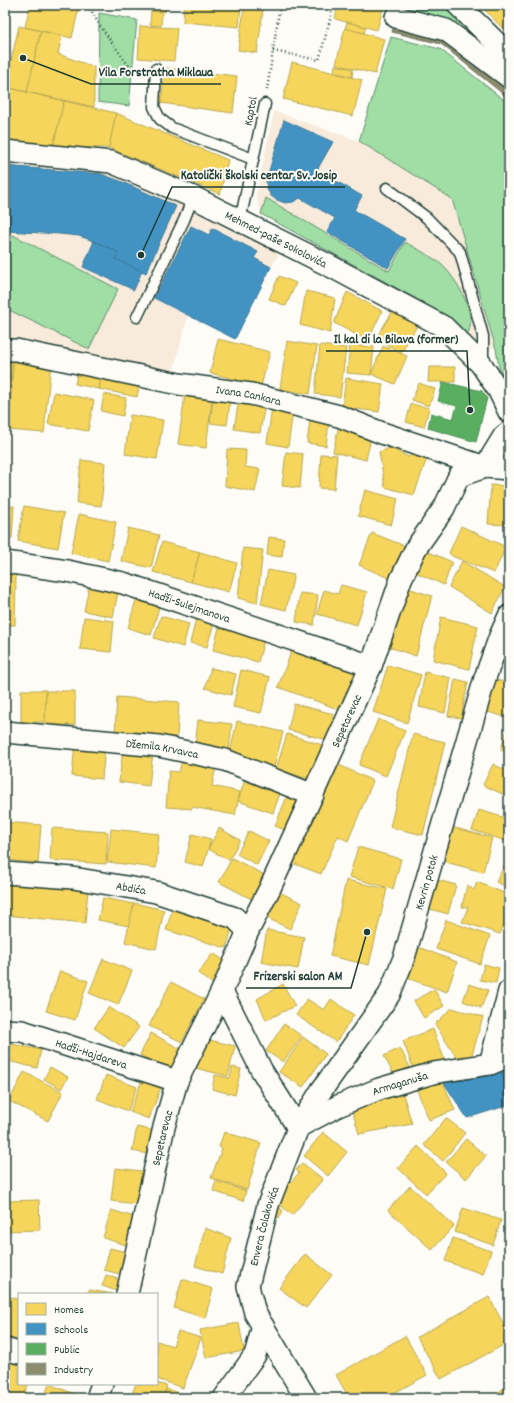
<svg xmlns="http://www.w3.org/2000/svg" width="514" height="1403" viewBox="0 0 514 1403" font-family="Dekko,sans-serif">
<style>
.built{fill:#f8ebdc}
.green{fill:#a0dea6;stroke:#608e6d}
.homes{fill:#f6d55c;stroke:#b6a750}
.schools{fill:#4393c3;stroke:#387998}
.public{fill:#5aae61;stroke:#488c54}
.industry{fill:#8c8c6e;stroke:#6b745d}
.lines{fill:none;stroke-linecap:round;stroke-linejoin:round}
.lane-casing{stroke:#1f3d34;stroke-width:13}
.street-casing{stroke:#1f3d34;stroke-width:24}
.path{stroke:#1f3d34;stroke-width:2.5;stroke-dasharray:1 3;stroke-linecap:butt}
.lane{stroke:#fdfcf7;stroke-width:10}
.street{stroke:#fdfcf7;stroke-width:21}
.labels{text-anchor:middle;stroke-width:4;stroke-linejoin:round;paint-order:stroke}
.street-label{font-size:12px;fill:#1f3d34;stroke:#fdfcf7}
.leader{fill:none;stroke:#1f3d34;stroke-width:1.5}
.callout-dot{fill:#1f3d34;stroke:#fdfcf7;stroke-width:1.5}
.callout-label{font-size:13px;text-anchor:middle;font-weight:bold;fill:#1f3d34;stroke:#fdfcf7;stroke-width:4;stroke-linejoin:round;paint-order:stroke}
</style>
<rect width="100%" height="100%" fill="#fdfcf7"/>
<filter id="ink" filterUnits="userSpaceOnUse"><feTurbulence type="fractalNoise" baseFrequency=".025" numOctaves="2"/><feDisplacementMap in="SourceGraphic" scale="8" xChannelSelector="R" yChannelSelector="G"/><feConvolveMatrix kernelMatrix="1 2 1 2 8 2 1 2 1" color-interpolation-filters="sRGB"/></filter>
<g filter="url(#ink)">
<!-- built -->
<g class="built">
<path d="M 274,111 L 359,141 L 452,199 L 494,346 L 488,352 L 466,337 L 449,320 L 422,302 L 261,214 L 256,196 Z"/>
<path d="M 5,151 L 111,162 L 284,243 L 235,339 L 188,316 L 172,375 L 5,347 Z"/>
</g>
<!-- green -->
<g class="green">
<path d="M 400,5 L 449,5 L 479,34 L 398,10 Z"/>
<path d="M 99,13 L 137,20 L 129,106 L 98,102 Z"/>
<path d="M 391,37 L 440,49 L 509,104 L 509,387 L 499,367 L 496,349 L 452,199 L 359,141 Z"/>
<path d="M 266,198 L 389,271 L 405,242 C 417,249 433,257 442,265 C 457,279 480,317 466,337 L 449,320 L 422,302 L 261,214 Z"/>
<path d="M 13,235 L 118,289 L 89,349 L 5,308 L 5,249 Z"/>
</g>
<!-- homes -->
<g class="homes">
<path d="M 30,5 L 70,5 L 79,7 L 72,38 L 25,27 Z"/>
<path d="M 128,5 L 166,5 L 165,12 L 127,7 Z"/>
<path d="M 184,5 L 241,5 L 239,27 L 183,22 Z"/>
<path d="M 338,5 L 384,5 L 377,30 L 335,19 Z"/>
<path d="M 480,5 L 509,5 L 509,35 Z"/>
<path d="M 244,8 L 263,10 L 257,53 L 238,50 Z"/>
<path d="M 151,11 L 162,12 L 161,26 L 150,25 Z"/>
<path d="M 347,22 L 366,27 L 364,33 L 345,29 Z"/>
<path d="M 19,26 L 41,31 L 27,92 L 5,87 Z"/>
<path d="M 140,26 L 177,28 L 174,61 L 138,58 Z"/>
<path d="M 345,28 L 384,39 L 375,74 L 336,64 Z"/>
<path d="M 41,31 L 62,36 L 58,54 L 94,67 L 94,107 L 27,92 Z"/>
<path d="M 292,62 L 362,80 L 353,116 L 283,99 Z"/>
<path d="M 335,65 L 353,69 L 352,77 L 334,72 Z"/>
<path d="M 165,68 L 237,76 L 233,113 L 161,103 Z"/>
<path d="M 5,87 L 64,101 L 53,147 L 5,142 Z"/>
<path d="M 64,101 L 116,113 L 109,148 L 53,147 Z"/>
<path d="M 116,113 L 228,160 L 220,194 L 109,148 Z"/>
<path d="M 279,276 L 296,283 L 286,306 L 269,299 Z"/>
<path d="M 306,291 L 335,298 L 330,333 L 300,325 Z"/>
<path d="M 347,292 L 382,311 L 368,341 L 334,323 Z"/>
<path d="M 393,311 L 417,326 L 401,353 L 376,338 Z"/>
<path d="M 218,339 L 270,352 L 261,386 L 210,373 Z"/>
<path d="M 287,341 L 317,346 L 310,394 L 280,389 Z"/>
<path d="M 320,345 L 346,348 L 340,397 L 315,394 Z"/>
<path d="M 350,345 L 374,347 L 371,375 L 347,373 Z"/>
<path d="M 383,346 L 407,356 L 395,384 L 371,374 Z"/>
<path d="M 5,354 L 14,354 L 8,430 L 5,429 Z"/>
<path d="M 14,354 L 51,362 L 44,433 L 8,430 Z"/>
<path d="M 79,365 L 103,370 L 99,389 L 75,384 Z"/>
<path d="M 429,367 L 455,367 L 455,382 L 428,382 Z"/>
<path d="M 103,370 L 141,378 L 137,397 L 99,389 Z"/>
<path d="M 346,378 L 383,384 L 379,412 L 342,407 Z"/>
<path d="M 419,383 L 435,389 L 429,406 L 412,400 Z"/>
<path d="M 186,388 L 213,392 L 206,448 L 178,444 Z"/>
<path d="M 54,392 L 94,400 L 88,431 L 48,424 Z"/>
<path d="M 214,393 L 231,395 L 227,425 L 210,423 Z"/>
<path d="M 104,394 L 126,398 L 123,416 L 101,411 Z"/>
<path d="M 239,399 L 265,403 L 260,433 L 234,429 Z"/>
<path d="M 411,404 L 429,408 L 424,427 L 406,422 Z"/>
<path d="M 272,407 L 293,410 L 288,447 L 267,443 Z"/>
<path d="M 311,412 L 330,415 L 326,446 L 307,443 Z"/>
<path d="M 130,415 L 163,420 L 157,459 L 125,454 Z"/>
<path d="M 339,425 L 372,433 L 366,460 L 333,452 Z"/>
<path d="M 390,448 L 409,457 L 416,452 L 427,458 L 414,495 L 385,487 L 379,452 Z"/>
<path d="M 227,449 L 246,450 L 245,467 L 260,469 L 255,492 L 225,486 Z"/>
<path d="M 286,452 L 303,454 L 300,488 L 282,486 Z"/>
<path d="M 321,454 L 337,455 L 334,489 L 319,488 Z"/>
<path d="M 81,460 L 105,463 L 101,506 L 77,503 Z"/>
<path d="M 491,485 L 509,486 L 509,525 L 488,524 Z"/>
<path d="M 365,490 L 398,499 L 391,525 L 358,516 Z"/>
<path d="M 5,506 L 14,506 L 12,538 L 5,537 Z"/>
<path d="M 24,506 L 64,513 L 58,548 L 18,541 Z"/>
<path d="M 79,514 L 116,522 L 108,561 L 71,553 Z"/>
<path d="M 461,526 L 506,547 L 494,573 L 452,556 L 449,553 Z"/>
<path d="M 128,528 L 159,535 L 151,568 L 121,561 Z"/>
<path d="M 372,533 L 405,546 L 391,579 L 359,565 Z"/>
<path d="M 269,537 L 284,539 L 282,557 L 267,555 Z"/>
<path d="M 162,542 L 200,552 L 191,582 L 153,572 Z"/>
<path d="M 243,548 L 263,550 L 257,603 L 238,598 Z"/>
<path d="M 424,550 L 452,562 L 444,585 L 415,572 Z"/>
<path d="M 200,552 L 237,563 L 229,592 L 191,582 Z"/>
<path d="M 462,561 L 505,587 L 492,613 L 449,587 Z"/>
<path d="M 268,570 L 294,575 L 286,610 L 261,604 Z"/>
<path d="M 5,574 L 16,574 L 15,625 L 5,625 Z"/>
<path d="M 341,585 L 367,592 L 357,625 L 317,614 L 324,590 L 338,594 Z"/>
<path d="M 89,586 L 118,592 L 113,617 L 84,611 Z"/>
<path d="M 408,588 L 432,596 L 416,656 L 389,647 Z"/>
<path d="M 300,593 L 318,595 L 314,625 L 296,622 Z"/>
<path d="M 136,600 L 159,607 L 151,635 L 128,628 Z"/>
<path d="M 161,616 L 189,624 L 183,647 L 154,638 Z"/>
<path d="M 84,617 L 114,621 L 111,652 L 80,649 Z"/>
<path d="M 441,617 L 478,626 L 469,669 L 433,660 Z"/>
<path d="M 196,619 L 214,623 L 207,647 L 190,643 Z"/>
<path d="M 219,628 L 264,640 L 258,662 L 213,650 Z"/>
<path d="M 293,647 L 357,671 L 343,711 L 278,687 Z"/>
<path d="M 388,665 L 421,675 L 407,723 L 373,712 Z"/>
<path d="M 211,668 L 236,674 L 231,695 L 205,688 Z"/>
<path d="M 241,670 L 270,677 L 261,713 L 233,707 Z"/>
<path d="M 425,672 L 451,678 L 445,713 L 419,707 Z"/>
<path d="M 455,679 L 468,682 L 461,718 L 448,716 Z"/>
<path d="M 492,679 L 509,683 L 509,718 L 484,711 Z"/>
<path d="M 21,690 L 46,690 L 45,722 L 21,722 Z"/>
<path d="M 46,691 L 75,691 L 75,725 L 45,725 Z"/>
<path d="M 117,697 L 179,702 L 177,737 L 115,733 Z"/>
<path d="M 294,704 L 334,714 L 328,740 L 288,730 Z"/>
<path d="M 378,719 L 405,731 L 386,776 L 359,765 Z"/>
<path d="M 198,720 L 232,724 L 229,750 L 195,747 Z"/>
<path d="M 237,721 L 283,732 L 274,767 L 229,757 Z"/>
<path d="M 508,725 L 509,725 L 509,753 L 501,750 Z"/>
<path d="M 287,734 L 326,746 L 315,781 L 276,769 Z"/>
<path d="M 413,734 L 445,742 L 423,835 L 390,827 Z"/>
<rect x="5" y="738" width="2" height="22"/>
<path d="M 75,743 L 105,746 L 102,779 L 72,776 Z"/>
<path d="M 123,749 L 153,752 L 149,786 L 119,782 Z"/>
<path d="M 183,756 L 217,762 L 212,786 L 240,792 L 235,815 L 192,807 L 192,809 L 166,807 L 169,771 L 179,772 Z"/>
<path d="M 335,763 L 373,781 L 348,841 L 338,836 L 321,874 L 287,861 Z"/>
<path d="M 493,764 L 509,772 L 509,797 L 483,785 Z"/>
<path d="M 247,773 L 283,785 L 273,813 L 238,801 Z"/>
<path d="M 290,789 L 305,795 L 290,832 L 275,826 Z"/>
<path d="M 479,810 L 509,819 L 509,842 L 472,830 Z"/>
<path d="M 5,822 L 41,825 L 38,863 L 5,860 Z"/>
<path d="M 448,826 L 492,838 L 483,872 L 438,860 Z"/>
<path d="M 52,828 L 108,832 L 106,864 L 50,860 Z"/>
<path d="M 219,828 L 240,840 L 229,860 L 208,849 Z"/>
<path d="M 111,829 L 159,834 L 156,868 L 107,862 Z"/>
<path d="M 249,831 L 269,841 L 257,865 L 237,854 Z"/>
<path d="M 192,834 L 211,839 L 203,867 L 185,862 Z"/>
<path d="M 358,847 L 401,859 L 393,889 L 349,877 Z"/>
<path d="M 509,856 L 509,888 L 496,882 Z"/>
<path d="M 232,858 L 272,879 L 259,903 L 219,882 Z"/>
<path d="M 430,878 L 456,885 L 448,914 L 423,907 Z"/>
<path d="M 346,880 L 387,889 L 369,965 L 330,956 Z"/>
<path d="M 5,882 L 88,890 L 85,923 L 5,915 Z"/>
<path d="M 477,882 L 509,895 L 509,911 L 500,934 L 462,922 L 468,907 L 462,907 L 467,885 L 474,890 Z"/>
<path d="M 275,890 L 302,903 L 290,929 L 263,916 Z"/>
<path d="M 103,898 L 134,904 L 129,926 L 98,920 Z"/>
<path d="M 134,903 L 164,910 L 156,949 L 125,942 Z"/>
<path d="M 174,904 L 234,922 L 226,948 L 166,930 Z"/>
<path d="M 446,920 L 490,936 L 480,964 L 436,949 Z"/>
<path d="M 267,930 L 304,937 L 298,969 L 261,962 Z"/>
<path d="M 413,945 L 457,962 L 447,992 L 401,976 Z"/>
<path d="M 213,953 L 232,966 L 217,987 L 198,973 Z"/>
<path d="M 103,959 L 132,971 L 118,1005 L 89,993 Z"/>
<path d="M 484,964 L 499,968 L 496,983 L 480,980 Z"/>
<path d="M 60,971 L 88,981 L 75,1020 L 46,1011 Z"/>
<path d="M 171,982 L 204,999 L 182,1042 L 149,1026 Z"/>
<path d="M 283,984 L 295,1006 L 266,1020 L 257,999 Z"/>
<path d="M 469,984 L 488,990 L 481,1008 L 463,1001 Z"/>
<path d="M 434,989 L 444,1006 L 424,1018 L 414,1001 Z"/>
<path d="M 307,999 L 324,1010 L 331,999 L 354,1015 L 336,1042 L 296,1015 Z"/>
<path d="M 109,1007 L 139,1027 L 124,1048 L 94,1028 Z"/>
<path d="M 452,1008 L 483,1017 L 472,1055 L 456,1057 L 435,1024 Z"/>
<path d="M 284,1024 L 302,1036 L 283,1062 L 266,1051 Z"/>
<path d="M 433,1029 L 445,1061 L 415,1073 L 403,1041 Z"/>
<path d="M 151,1033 L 188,1053 L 176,1074 L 140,1055 Z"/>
<path d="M 303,1037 L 326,1054 L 303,1087 L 279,1072 Z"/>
<path d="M 201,1038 L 235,1046 L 228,1076 L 195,1068 Z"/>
<path d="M 12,1044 L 41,1050 L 37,1068 L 8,1061 Z"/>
<path d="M 400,1048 L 412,1071 L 396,1079 L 384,1056 Z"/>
<path d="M 50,1067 L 68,1077 L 61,1089 L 44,1079 Z"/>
<path d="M 232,1067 L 241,1069 L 235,1095 L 212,1089 L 215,1075 L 230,1078 Z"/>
<path d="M 24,1072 L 63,1092 L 48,1121 L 9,1101 Z"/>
<path d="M 145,1072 L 164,1079 L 149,1119 L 130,1112 Z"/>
<path d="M 106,1075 L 137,1087 L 128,1111 L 97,1099 Z"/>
<path d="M 442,1080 L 455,1110 L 429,1120 L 417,1090 Z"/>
<path d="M 402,1091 L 412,1124 L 359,1134 L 351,1106 Z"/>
<path d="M 5,1106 L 9,1118 L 5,1119 Z"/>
<path d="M 446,1118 L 465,1133 L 443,1161 L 424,1145 Z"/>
<path d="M 137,1127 L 159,1132 L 154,1155 L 132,1151 Z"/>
<path d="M 224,1132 L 261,1143 L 247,1190 L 211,1178 L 222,1148 L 219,1147 Z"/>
<path d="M 323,1132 L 347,1152 L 328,1176 L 304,1156 Z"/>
<path d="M 466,1139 L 486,1156 L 466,1179 L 446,1162 Z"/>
<path d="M 418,1146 L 446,1173 L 426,1194 L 398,1168 Z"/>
<path d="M 302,1163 L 323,1179 L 292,1215 L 274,1200 L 299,1173 L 296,1170 Z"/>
<path d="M 115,1168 L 150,1172 L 146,1205 L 111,1201 Z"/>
<path d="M 216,1181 L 246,1191 L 243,1201 L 213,1191 Z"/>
<path d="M 410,1186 L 454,1226 L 432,1250 L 388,1210 Z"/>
<path d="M 39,1200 L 40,1230 L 7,1231 L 6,1201 Z"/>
<path d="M 275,1203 L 283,1211 L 279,1218 L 270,1212 Z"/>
<path d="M 463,1208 L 501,1220 L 493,1245 L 455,1232 Z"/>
<path d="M 111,1210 L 141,1219 L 133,1247 L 103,1238 Z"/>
<path d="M 205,1228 L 231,1238 L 222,1274 L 195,1266 Z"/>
<path d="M 453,1238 L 491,1251 L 483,1274 L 445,1261 Z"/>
<path d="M 110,1248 L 134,1254 L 128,1276 L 104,1270 Z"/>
<path d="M 305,1254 L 332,1275 L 306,1308 L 279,1288 Z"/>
<path d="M 106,1275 L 126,1282 L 123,1293 L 102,1286 Z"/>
<path d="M 182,1279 L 213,1289 L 205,1318 L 174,1308 Z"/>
<path d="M 89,1290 L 113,1294 L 88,1294 Z"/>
<path d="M 5,1296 L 19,1299 L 19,1340 L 5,1337 Z"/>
<path d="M 489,1297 L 509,1334 L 509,1342 L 441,1379 L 417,1337 Z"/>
<path d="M 239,1323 L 244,1351 L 206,1358 L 200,1330 Z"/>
<path d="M 178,1331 L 201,1338 L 183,1388 L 157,1379 L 157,1341 L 173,1346 Z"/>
<path d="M 405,1336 L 427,1375 L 385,1398 L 349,1398 L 336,1375 Z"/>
<path d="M 6,1359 L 19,1364 L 19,1384 L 28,1384 L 24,1398 L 5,1398 Z"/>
<path d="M 157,1383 L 167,1386 L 163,1398 L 130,1398 L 136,1384 L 157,1384 Z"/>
<path d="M 49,1384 L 75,1394 L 74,1398 L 44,1398 Z"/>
<path d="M 509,1384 L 509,1398 L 491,1398 Z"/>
<path d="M 166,1389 L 182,1394 L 181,1398 L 164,1398 Z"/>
</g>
<!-- schools -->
<g class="schools">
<path d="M 284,120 L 333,142 L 317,170 L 362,196 L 354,210 L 405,239 L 388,268 L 327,232 L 335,218 L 300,198 L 293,202 L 285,203 L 277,200 L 271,196 L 267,189 L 266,181 Z"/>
<path d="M 5,166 L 101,174 L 120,181 L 176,206 L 146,273 L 115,259 L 118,252 L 88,239 L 79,236 L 60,234 L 5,231 Z"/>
<path d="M 191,226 L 209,235 L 212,228 L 258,252 L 254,258 L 271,267 L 235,339 L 154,298 Z"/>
<path d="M 94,241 L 118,252 L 115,259 L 142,271 L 134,290 L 83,267 Z"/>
<path d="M 509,1062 L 509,1094 L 499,1065 Z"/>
<path d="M 499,1065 L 509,1096 L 509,1105 L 467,1118 L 442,1080 Z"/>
</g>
<!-- public -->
<path class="public" d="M 443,382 L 482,391 L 487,398 L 476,442 L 428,428 L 431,413 L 453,419 L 457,406 L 438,401 Z"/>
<!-- industry -->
<g class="industry">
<path d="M 395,22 L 444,34 L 441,44 L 392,32 Z"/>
<path d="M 444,34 L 509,85 L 508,98 L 441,44 Z"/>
</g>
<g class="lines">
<!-- lane casing -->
<g class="lane-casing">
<g id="lane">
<path d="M 156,69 L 154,107 L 160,119 L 172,128 L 253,159"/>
<path d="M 387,188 L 427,218 L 460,252 L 483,336 L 483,358 L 481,364"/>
<path d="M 240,221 L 265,104"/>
<path d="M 137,317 L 184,220 L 193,197"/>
</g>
</g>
<!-- street casing -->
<g class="street-casing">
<g id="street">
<path d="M 458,5 L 509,55"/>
<path d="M 396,17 L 446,30 L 509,77"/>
<path id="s1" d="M 5,151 L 111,162 L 193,197 L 332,267 L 444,327 L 481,364 L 499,391 L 509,412"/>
<path id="s2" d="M 5,350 L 16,350 L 179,384 L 251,394 L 339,416 L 382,433 L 485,467 L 509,469"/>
<path d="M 485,467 L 504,436 L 509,432"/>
<path id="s3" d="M 5,562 L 67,571 L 123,583 L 371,666"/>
<path id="s4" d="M 5,732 L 159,746 L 225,760 L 313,795"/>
<path id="s5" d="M 5,873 L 73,878 L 156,892 L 235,918 L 248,931"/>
<path d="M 222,991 L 262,1071 L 298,1128"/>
<path id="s6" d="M 5,1030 L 22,1031 L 177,1081"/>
<path d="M 490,1064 L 509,991"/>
<path id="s7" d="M 300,1126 L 338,1106 L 379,1089 L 433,1073 L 490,1064 L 509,1056"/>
<path id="s8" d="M 127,1294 L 164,1127 L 177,1081 L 222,991 L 248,931 L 270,888 L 371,666 L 401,579 L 416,548 L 444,508 L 459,476 L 485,467"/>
<path d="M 5,1349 L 19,1353"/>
<path d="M 97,1398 L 102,1384"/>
<path d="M 224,1398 L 255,1355 L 263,1326"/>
<path id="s9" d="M 306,1398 L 255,1313 L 248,1286 L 268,1205 L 298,1128 L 321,1091 L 389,995 L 404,958 L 485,678 L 500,636 L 509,616"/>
</g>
</g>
<!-- path -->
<g class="path">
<path d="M 88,5 L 100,26 L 129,66 L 141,73"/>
<path d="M 273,51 L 319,60 L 334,5"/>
<path d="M 267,90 L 280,5"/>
</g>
<!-- lane -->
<use href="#lane" class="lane"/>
<!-- street -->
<use href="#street" class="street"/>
</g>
</g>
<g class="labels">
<!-- street labels -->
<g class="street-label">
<text transform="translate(250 111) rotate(-79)" y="4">Kaptol</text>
<text dy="4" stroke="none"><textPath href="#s1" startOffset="289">Mehmed-paše Sokolovića</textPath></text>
<text dy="4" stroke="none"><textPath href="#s2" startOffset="248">Ivana Cankara</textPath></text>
<text dy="4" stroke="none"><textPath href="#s3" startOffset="190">Hadži-Sulejmanova</textPath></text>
<text dy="4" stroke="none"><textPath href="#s8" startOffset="617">Sepetarevac</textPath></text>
<text dy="4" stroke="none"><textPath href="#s4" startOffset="158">Džemila Krvavca</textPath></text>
<text dy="4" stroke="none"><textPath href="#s9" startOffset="573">Kevrin potok</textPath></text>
<text dy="4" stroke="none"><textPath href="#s5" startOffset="127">Abdića</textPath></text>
<text dy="4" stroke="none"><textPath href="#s6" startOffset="90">Hadži-Hajdareva</textPath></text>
<text dy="4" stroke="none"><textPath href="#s7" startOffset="109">Armaganuša</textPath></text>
<text dy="4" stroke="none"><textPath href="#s8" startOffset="160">Sepetarevac</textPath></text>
<text dy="4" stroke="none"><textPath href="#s9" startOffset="189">Envera Čolakovića</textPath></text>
</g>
</g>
<!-- callouts -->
<path class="leader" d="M23 58L91 84H221M141 255L172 187H345M470 410L467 351H326M367 932L351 988H246"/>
<g class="callout-dot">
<circle cx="23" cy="58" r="4"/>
<circle cx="141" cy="255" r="4"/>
<circle cx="470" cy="410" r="4"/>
<circle cx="367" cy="932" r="4"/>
</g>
<g class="callout-label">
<text x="156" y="76">Vila Forstratha Miklaua</text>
<text x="259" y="179">Katolički školski centar Sv. Josip</text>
<text x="396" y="343">Il kal di la Bilava (former)</text>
<text x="298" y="980">Frizerski salon AM</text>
</g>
<!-- margin -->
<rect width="514" height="1403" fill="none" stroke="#fdfcf7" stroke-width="20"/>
<rect x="10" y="10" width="494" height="1383" fill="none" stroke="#1f3d34" stroke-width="1.5" filter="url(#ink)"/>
<!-- legend -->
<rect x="18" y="1293" width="140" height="92" fill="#fdfcf7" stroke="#a4b0a9"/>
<rect x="26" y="1303" width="20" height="12" fill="#f6d55c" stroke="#a4b0a9"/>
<text x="54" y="1313" font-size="12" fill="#1f3d34">Homes</text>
<rect x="26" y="1323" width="20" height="12" fill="#4393c3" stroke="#a4b0a9"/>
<text x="54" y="1333" font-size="12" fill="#1f3d34">Schools</text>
<rect x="26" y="1343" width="20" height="12" fill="#5aae61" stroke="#a4b0a9"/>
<text x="54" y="1353" font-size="12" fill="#1f3d34">Public</text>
<rect x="26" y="1363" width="20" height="12" fill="#8c8c6e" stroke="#a4b0a9"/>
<text x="54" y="1373" font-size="12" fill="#1f3d34">Industry</text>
</svg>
